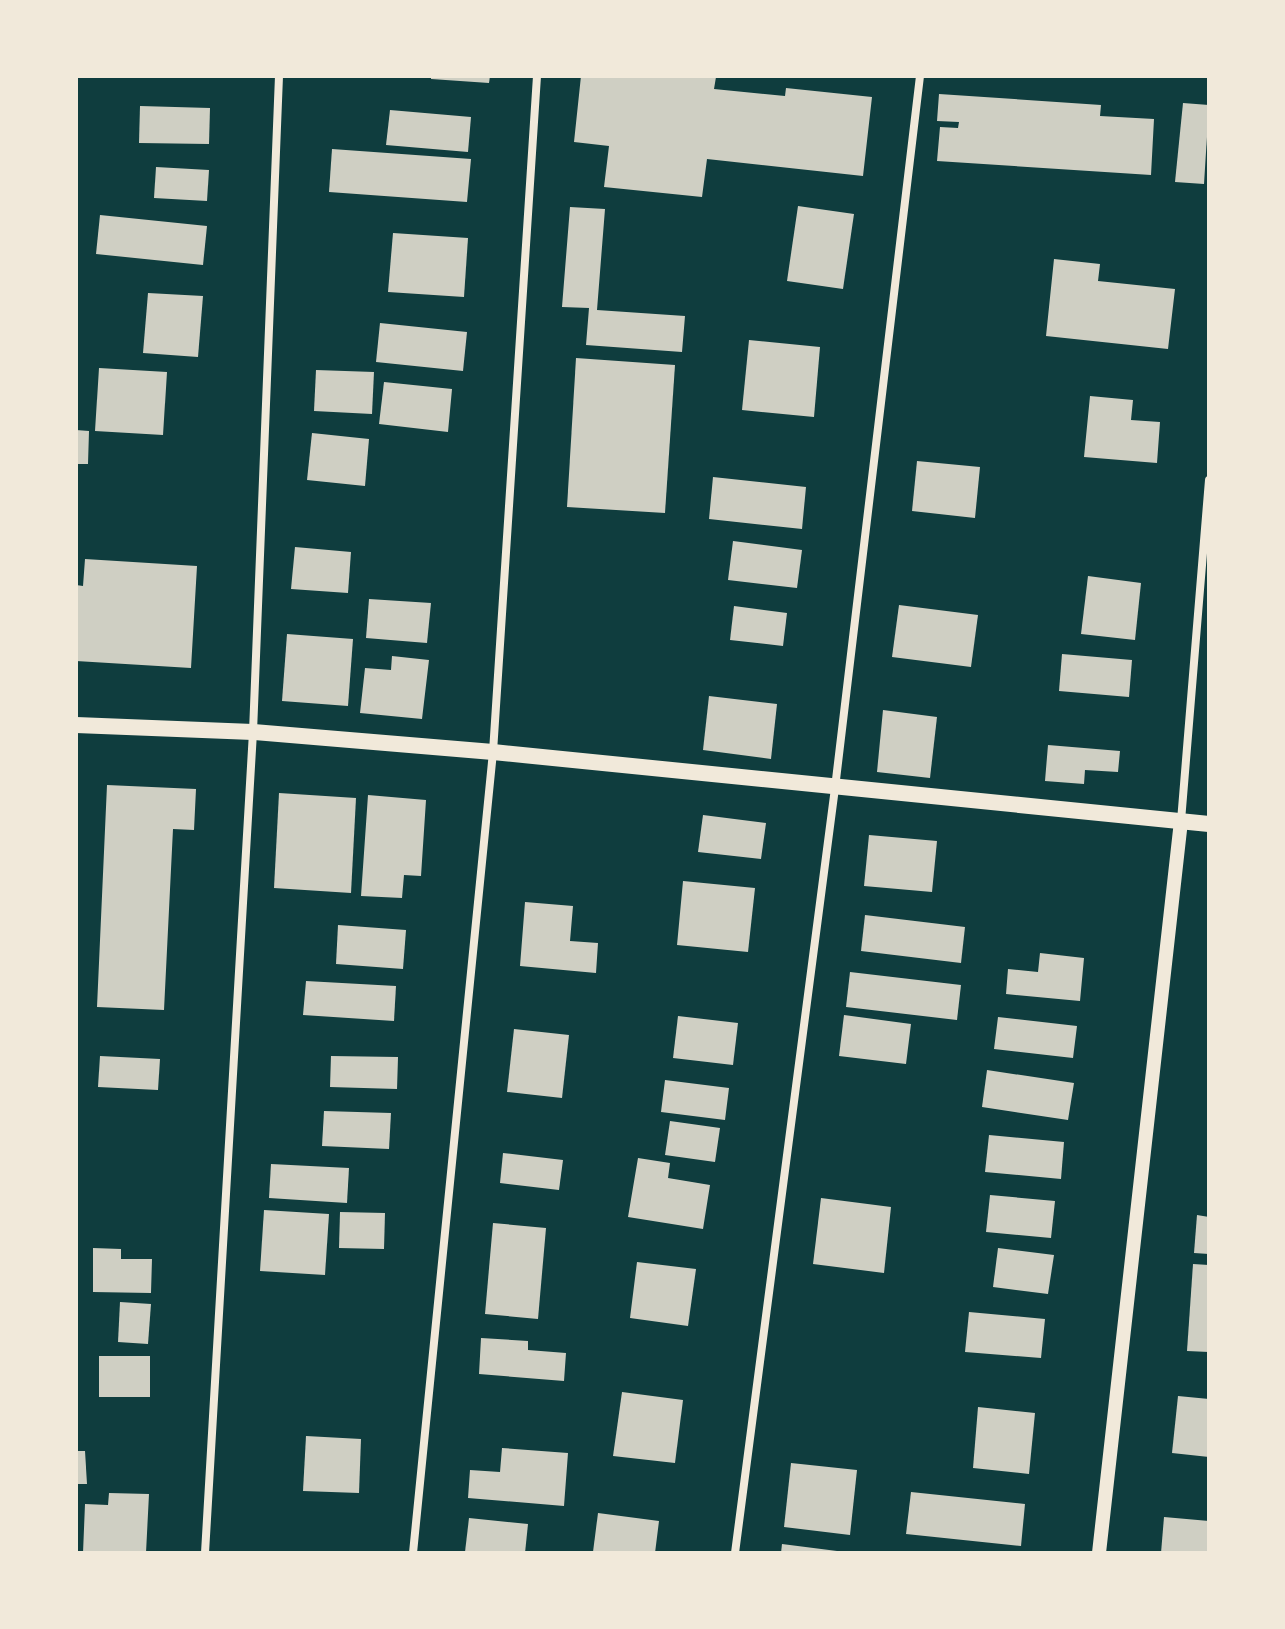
<svg xmlns="http://www.w3.org/2000/svg" width="1285" height="1629" viewBox="0 0 1285 1629" font-family="'Roboto Condensed',sans-serif">
<style>
.building{fill:#cfcfc3}
.lines{fill:none;stroke-linecap:round;stroke-linejoin:round}
.minor{stroke:#f1e9da;stroke-width:8}
.tertiary{stroke:#f1e9da;stroke-width:14}
.secondary{stroke:#f1e9da;stroke-width:16}
</style>
<rect width="100%" height="100%" fill="#0f3d3e"/>
<!-- building -->
<g class="building">
<path d="M 431,76 L 490,76 L 489,83 L 431,79 Z"/>
<path d="M 581,76 L 705,76 L 716,77 L 714,89 L 785,96 L 786,88 L 872,97 L 863,176 L 707,159 L 702,197 L 604,187 L 609,146 L 574,142 Z"/>
<path d="M 939,94 L 1101,105 L 1100,116 L 1154,119 L 1151,175 L 937,161 L 940,127 L 958,128 L 959,122 L 937,121 Z"/>
<path d="M 1183,103 L 1209,105 L 1204,184 L 1175,182 Z"/>
<path d="M 140,106 L 210,108 L 209,144 L 139,143 Z"/>
<path d="M 390,110 L 471,117 L 468,152 L 386,145 Z"/>
<path d="M 332,149 L 471,159 L 467,202 L 329,192 Z"/>
<path d="M 156,167 L 209,170 L 207,201 L 154,198 Z"/>
<path d="M 798,206 L 854,214 L 843,289 L 787,281 Z"/>
<path d="M 570,207 L 605,209 L 597,310 L 685,316 L 682,352 L 586,345 L 589,308 L 562,307 Z"/>
<path d="M 100,215 L 207,226 L 203,265 L 96,254 Z"/>
<path d="M 393,233 L 468,238 L 464,297 L 388,292 Z"/>
<path d="M 1054,259 L 1100,264 L 1098,281 L 1175,289 L 1168,349 L 1046,336 Z"/>
<path d="M 148,293 L 203,296 L 198,357 L 143,353 Z"/>
<path d="M 380,323 L 467,332 L 463,371 L 376,362 Z"/>
<path d="M 749,340 L 820,347 L 814,417 L 742,410 Z"/>
<path d="M 576,358 L 675,365 L 665,513 L 567,507 Z"/>
<path d="M 99,368 L 167,372 L 163,435 L 95,431 Z"/>
<path d="M 316,370 L 374,372 L 372,414 L 314,411 Z"/>
<path d="M 384,382 L 452,389 L 448,432 L 379,424 Z"/>
<path d="M 1090,396 L 1133,400 L 1131,420 L 1160,422 L 1157,463 L 1084,457 Z"/>
<path d="M 76,430 L 89,431 L 88,464 L 76,464 Z"/>
<path d="M 312,433 L 369,439 L 365,486 L 307,480 Z"/>
<path d="M 917,461 L 980,467 L 975,518 L 912,511 Z"/>
<path d="M 713,477 L 806,487 L 802,529 L 709,519 Z"/>
<path d="M 733,541 L 802,550 L 797,588 L 728,580 Z"/>
<path d="M 295,547 L 351,552 L 348,593 L 291,589 Z"/>
<path d="M 85,559 L 197,566 L 191,668 L 76,661 L 76,585 L 83,586 Z"/>
<path d="M 1088,576 L 1141,583 L 1135,640 L 1081,634 Z"/>
<path d="M 369,599 L 431,603 L 427,643 L 366,638 Z"/>
<path d="M 899,605 L 978,615 L 971,667 L 892,657 Z"/>
<path d="M 734,606 L 787,613 L 783,646 L 730,640 Z"/>
<path d="M 287,634 L 353,639 L 348,706 L 282,701 Z"/>
<path d="M 1062,654 L 1132,660 L 1129,697 L 1059,691 Z"/>
<path d="M 392,656 L 429,660 L 422,719 L 360,713 L 365,668 L 391,670 Z"/>
<path d="M 709,696 L 777,704 L 771,759 L 703,750 Z"/>
<path d="M 883,710 L 937,717 L 930,778 L 877,772 Z"/>
<path d="M 1048,745 L 1120,751 L 1118,772 L 1085,770 L 1084,784 L 1045,781 Z"/>
<path d="M 107,785 L 196,789 L 194,830 L 173,829 L 164,1010 L 97,1007 Z"/>
<path d="M 279,793 L 356,798 L 351,893 L 274,888 Z"/>
<path d="M 368,795 L 426,800 L 421,876 L 404,875 L 402,898 L 361,896 Z"/>
<path d="M 703,815 L 766,823 L 761,859 L 698,852 Z"/>
<path d="M 869,835 L 937,841 L 932,892 L 864,886 Z"/>
<path d="M 683,881 L 755,888 L 748,952 L 677,945 Z"/>
<path d="M 525,902 L 573,906 L 570,941 L 598,943 L 596,973 L 520,966 Z"/>
<path d="M 865,915 L 965,927 L 961,963 L 861,951 Z"/>
<path d="M 338,925 L 406,930 L 403,969 L 336,964 Z"/>
<path d="M 1040,953 L 1084,958 L 1080,1001 L 1006,994 L 1008,969 L 1038,972 Z"/>
<path d="M 850,972 L 961,985 L 957,1020 L 846,1007 Z"/>
<path d="M 306,981 L 396,986 L 394,1021 L 303,1015 Z"/>
<path d="M 844,1015 L 911,1024 L 906,1064 L 839,1056 Z"/>
<path d="M 678,1016 L 738,1023 L 733,1065 L 673,1058 Z"/>
<path d="M 998,1017 L 1077,1026 L 1073,1058 L 994,1049 Z"/>
<path d="M 514,1029 L 569,1035 L 562,1098 L 507,1092 Z"/>
<path d="M 100,1056 L 160,1059 L 158,1090 L 98,1087 Z"/>
<path d="M 331,1056 L 398,1057 L 397,1089 L 330,1087 Z"/>
<path d="M 987,1070 L 1074,1083 L 1068,1120 L 982,1107 Z"/>
<path d="M 665,1080 L 729,1088 L 725,1120 L 661,1112 Z"/>
<path d="M 324,1111 L 391,1113 L 389,1149 L 322,1146 Z"/>
<path d="M 670,1121 L 720,1128 L 715,1162 L 665,1155 Z"/>
<path d="M 989,1135 L 1064,1142 L 1061,1179 L 985,1172 Z"/>
<path d="M 503,1153 L 563,1160 L 559,1190 L 500,1183 Z"/>
<path d="M 638,1158 L 670,1163 L 668,1178 L 710,1185 L 703,1229 L 628,1217 Z"/>
<path d="M 271,1164 L 349,1168 L 347,1203 L 269,1198 Z"/>
<path d="M 990,1195 L 1055,1201 L 1051,1238 L 986,1232 Z"/>
<path d="M 821,1198 L 891,1207 L 884,1273 L 813,1264 Z"/>
<path d="M 264,1210 L 329,1214 L 325,1275 L 260,1271 Z"/>
<path d="M 340,1212 L 385,1213 L 384,1249 L 339,1248 Z"/>
<path d="M 1197,1215 L 1209,1217 L 1209,1254 L 1194,1253 Z"/>
<path d="M 493,1223 L 546,1228 L 538,1319 L 485,1314 Z"/>
<path d="M 93,1248 L 121,1249 L 121,1259 L 152,1259 L 151,1293 L 93,1292 Z"/>
<path d="M 998,1248 L 1054,1255 L 1048,1294 L 993,1287 Z"/>
<path d="M 637,1262 L 696,1269 L 688,1326 L 630,1318 Z"/>
<path d="M 1193,1264 L 1209,1265 L 1209,1352 L 1187,1351 Z"/>
<path d="M 120,1302 L 151,1304 L 148,1344 L 118,1342 Z"/>
<path d="M 969,1312 L 1045,1319 L 1041,1358 L 965,1352 Z"/>
<path d="M 481,1338 L 528,1341 L 528,1350 L 566,1353 L 564,1381 L 479,1374 Z"/>
<rect x="99" y="1356" width="51" height="41"/>
<path d="M 622,1392 L 683,1400 L 675,1463 L 613,1456 Z"/>
<path d="M 1178,1396 L 1209,1399 L 1209,1457 L 1172,1453 Z"/>
<path d="M 978,1407 L 1035,1413 L 1029,1474 L 973,1468 Z"/>
<path d="M 306,1436 L 361,1439 L 359,1493 L 303,1491 Z"/>
<path d="M 502,1448 L 568,1453 L 564,1506 L 468,1498 L 470,1470 L 500,1472 Z"/>
<path d="M 76,1451 L 85,1451 L 87,1484 L 76,1484 Z"/>
<path d="M 791,1463 L 857,1470 L 850,1535 L 784,1527 Z"/>
<path d="M 911,1492 L 1025,1504 L 1021,1546 L 906,1534 Z"/>
<path d="M 109,1493 L 149,1494 L 146,1553 L 83,1553 L 85,1504 L 108,1505 Z"/>
<path d="M 598,1513 L 659,1521 L 655,1553 L 593,1552 Z"/>
<path d="M 1164,1517 L 1209,1521 L 1209,1553 L 1161,1553 Z"/>
<path d="M 469,1518 L 528,1524 L 525,1553 L 465,1552 Z"/>
<path d="M 782,1544 L 837,1551 L 836,1553 L 781,1553 Z"/>
</g>
<g class="lines">
<!-- minor -->
<g class="minor">
<path d="M 1181,821 L 1209,480"/>
<path d="M 205,1553 L 253,732 L 279,76"/>
<path d="M 413,1553 L 493,752 L 537,76"/>
<path d="M 735,1553 L 835,788 L 920,76"/>
</g>
<!-- tertiary -->
<path class="tertiary" d="M 1099,1553 L 1181,821"/>
<!-- secondary -->
<path class="secondary" d="M 76,725 L 253,732 L 493,752 L 1209,824"/>
</g>
<!-- border -->
<rect width="1285" height="1629" fill="none" stroke="#f1e9da" stroke-width="156"/>
</svg>
